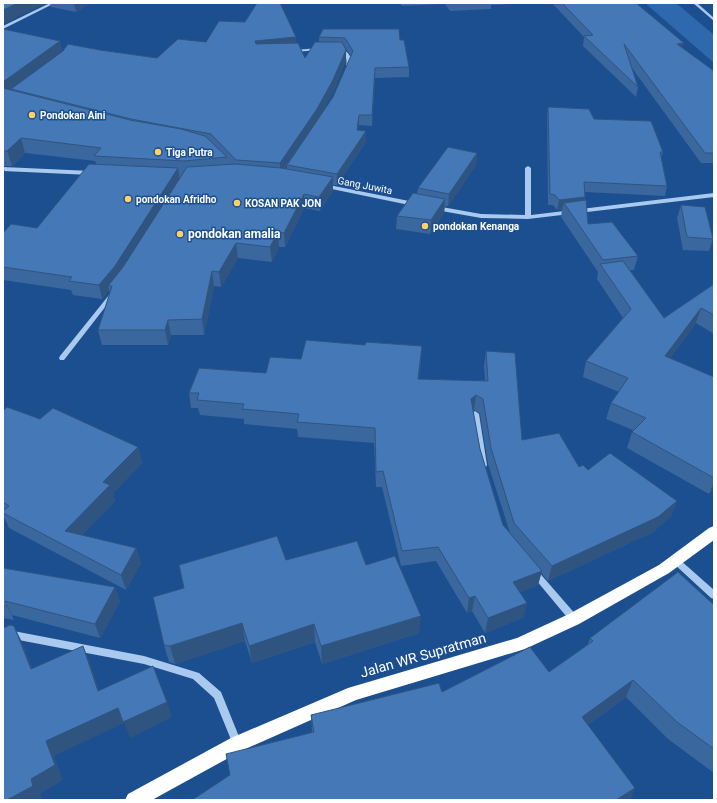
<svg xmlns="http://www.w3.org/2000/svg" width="717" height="803" viewBox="0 0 717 803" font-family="Roboto,sans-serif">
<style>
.green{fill:#2e69ad}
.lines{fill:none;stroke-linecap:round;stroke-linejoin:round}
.minor{fill:#a9c9ee;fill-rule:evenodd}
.highway{fill:#fff;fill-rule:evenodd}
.wall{fill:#3a679d;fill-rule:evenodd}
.shaded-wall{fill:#305480}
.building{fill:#4478b7;stroke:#305480}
.poi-dot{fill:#ffd166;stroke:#1b4f8f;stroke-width:1.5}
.labels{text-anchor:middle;stroke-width:3;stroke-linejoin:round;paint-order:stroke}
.far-poi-label{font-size:10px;font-weight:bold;fill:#fff;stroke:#1b4f8f;text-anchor:start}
.far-street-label{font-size:10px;fill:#fff;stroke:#1b4f8f}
.poi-label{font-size:12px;font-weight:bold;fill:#fff;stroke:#1b4f8f;text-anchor:start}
.near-street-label{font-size:14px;fill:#fff;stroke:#1b4f8f}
</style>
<rect width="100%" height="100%" fill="#1b4f8f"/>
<!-- green -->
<path class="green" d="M 645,3 L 676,3 L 714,35 L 714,63 Z"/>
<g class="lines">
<!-- minor -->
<g class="minor">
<path d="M 50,3 L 55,3 L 3,29 L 3,26 Z"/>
<path d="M 693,3 L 697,3 L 714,18 L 714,21 Z"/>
<path d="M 319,48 L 320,48 L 320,50 L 294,52 L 292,51 L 294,50 Z"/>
<path d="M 336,49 C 347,49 354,56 350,68 L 346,67 C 348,57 345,53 336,51 Z"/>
<path d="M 528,166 L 531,168 L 531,215 L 714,193 L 714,197 L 528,219 L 481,218 L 436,210 L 433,208 L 436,206 L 481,214 L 525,215 L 525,168 Z"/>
<path d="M 3,167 L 91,171 L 94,173 L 91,175 L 3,171 Z"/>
<path d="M 324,184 L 414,202 L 417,204 L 414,206 L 322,187 L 321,186 Z"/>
<path d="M 111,294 L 114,296 L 113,297 L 64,360 L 60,360 L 59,358 L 60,356 L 109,295 Z"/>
<path d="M 475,411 L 479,414 L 487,465 L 486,467 L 480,467 L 479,465 L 471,414 Z"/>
<path d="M 676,558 L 679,559 L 714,590 L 714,599 L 711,598 L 673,563 L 672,561 L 673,559 Z"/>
<path d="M 534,569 L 537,570 L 577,616 L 578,619 L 577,622 L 574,623 L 571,622 L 531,574 L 530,572 L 531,570 Z"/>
<path d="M 3,629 L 144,656 L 199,673 L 221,692 L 242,744 L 240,747 L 237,749 L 234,747 L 214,698 L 193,679 L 144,664 L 3,637 Z"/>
</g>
<!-- highway -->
<path class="highway" d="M 714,526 L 714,540 L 669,573 L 579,624 L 525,649 L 356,700 L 243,750 L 152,800 L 125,800 L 128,794 L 231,738 L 348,688 L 517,638 L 569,614 L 659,565 L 709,528 Z"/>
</g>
<!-- wall -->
<g class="wall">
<path d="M 50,3 L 91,3 L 76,12 L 51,7 Z"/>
<path d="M 400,3 L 536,3 L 491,5 L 491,9 L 450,11 L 445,4 L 402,6 Z"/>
<path d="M 552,3 L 636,3 L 682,48 L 714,71 L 714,163 L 701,163 L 632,68 L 638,87 L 636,97 L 583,46 L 584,37 Z"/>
<path d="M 3,29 L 60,41 L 62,51 L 100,50 L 157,58 L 206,42 L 296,43 L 305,58 L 319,42 L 319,37 L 400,40 L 409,67 L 409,77 L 375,78 L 372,126 L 359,125 L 358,130 L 366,142 L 337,185 L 333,185 L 333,191 L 320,211 L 304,208 L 285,247 L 279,247 L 272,262 L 238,258 L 221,287 L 214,286 L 204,335 L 171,335 L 168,345 L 102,345 L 98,330 L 110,293 L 109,290 L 102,299 L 73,295 L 71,290 L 3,280 L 3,233 L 37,228 L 96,164 L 95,161 L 25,153 L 12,166 L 3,166 L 5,173 L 3,175 ZM 345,48 L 351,56 L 333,97 L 320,116 L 334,91 L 346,60 ZM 292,158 L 287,165 L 287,169 L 285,168 Z"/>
<path d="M 548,107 L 594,119 L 663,152 L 661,158 L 667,186 L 665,196 L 585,192 L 585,201 L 588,224 L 638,256 L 634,270 L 630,270 L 664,318 L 714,284 L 714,334 L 696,323 L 670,358 L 714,377 L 714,488 L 709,494 L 627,448 L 632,432 L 633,430 L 606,419 L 611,403 L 619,392 L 583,377 L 586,361 L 623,318 L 597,279 L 598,272 L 561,217 L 562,210 L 557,210 L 553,205 L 548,205 L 547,117 Z"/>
<path d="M 477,153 L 476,165 L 448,206 L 445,206 L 444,213 L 430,234 L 396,229 L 397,216 L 417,194 L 418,188 Z"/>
<path d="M 681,205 L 713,239 L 709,251 L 683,250 L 677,218 Z"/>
<path d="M 486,351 L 522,440 L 579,467 L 677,501 L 671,516 L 653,532 L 548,581 L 541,573 L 538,585 L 520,592 L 524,617 L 485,633 L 472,611 L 467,613 L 436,561 L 401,566 L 382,487 L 376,487 L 374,443 L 298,437 L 297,429 L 244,424 L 244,419 L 200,415 L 198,408 L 191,408 L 189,393 L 266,373 L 301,359 L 421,361 L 419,379 L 485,381 L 484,366 ZM 474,410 L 480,414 L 488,464 L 510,533 L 503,525 L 480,449 L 473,411 Z"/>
<path d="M 3,411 L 138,447 L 142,463 L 113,493 L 115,501 L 82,535 L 136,548 L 141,563 L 126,590 L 9,528 L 3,515 Z"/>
<path d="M 286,560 L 366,565 L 419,633 L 322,664 L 315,642 L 252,663 L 245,641 L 175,664 L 169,662 L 164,645 L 184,588 L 179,565 Z"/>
<path d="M 3,568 L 120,601 L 100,638 L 12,615 L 14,620 L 3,618 Z"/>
<path d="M 714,605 L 714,773 L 668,739 L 626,697 L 588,725 L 635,788 L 629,800 L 192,800 L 312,732 L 311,715 L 549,672 L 587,646 L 590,638 Z"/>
</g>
<!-- shaded-wall -->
<g class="shaded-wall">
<path d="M 18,3 L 47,3 L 3,24 L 3,10 Z"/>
<path d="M 74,3 L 91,3 L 76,12 Z"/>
<path d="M 296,37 L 296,47 L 256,51 L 255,41 Z"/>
<path d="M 60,41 L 63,54 L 11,89 L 12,92 L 3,97 L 3,82 Z"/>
<path d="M 684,43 L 681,52 L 677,44 Z"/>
<path d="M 346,50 L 346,60 L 334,91 L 318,120 L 280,174 L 280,163 Z"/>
<path d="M 375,68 L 375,78 L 372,126 L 372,115 Z"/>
<path d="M 359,115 L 359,125 L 357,140 L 357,130 Z"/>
<path d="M 366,131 L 366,142 L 337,185 L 337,174 Z"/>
<path d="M 21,138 L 25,153 L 12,166 L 7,151 Z"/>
<path d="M 477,153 L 476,165 L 448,206 L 449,194 Z"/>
<path d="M 3,166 L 5,173 L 3,175 Z"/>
<path d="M 178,168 L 180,181 L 118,279 L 108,286 L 109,290 L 102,299 L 99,285 Z"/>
<path d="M 333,177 L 333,191 L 320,211 L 319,197 Z"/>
<path d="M 304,194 L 304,208 L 285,247 L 284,233 Z"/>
<path d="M 585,197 L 583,207 L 564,203 L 562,210 L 557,210 L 559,200 Z"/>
<path d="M 445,199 L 444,213 L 430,234 L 431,220 Z"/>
<path d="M 278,232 L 279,247 L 272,262 L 270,247 Z"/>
<path d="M 236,243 L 238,258 L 221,287 L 219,272 Z"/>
<path d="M 212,271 L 214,286 L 204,335 L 202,319 Z"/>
<path d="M 701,308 L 696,323 L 660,371 L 665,356 Z"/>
<path d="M 168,320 L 171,335 L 168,345 L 165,330 Z"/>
<path d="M 422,346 L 421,361 L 417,394 L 418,379 Z"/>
<path d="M 476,395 L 474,410 L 470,414 L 471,399 Z"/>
<path d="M 138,447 L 142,463 L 113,493 L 115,501 L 71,547 L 65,531 L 103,482 Z"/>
<path d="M 714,482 L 714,488 L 709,494 Z"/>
<path d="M 677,501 L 671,516 L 653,532 L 548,581 L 552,566 Z"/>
<path d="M 136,548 L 141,563 L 126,590 L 121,575 Z"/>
<path d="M 542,571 L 538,585 L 510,596 L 513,582 Z"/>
<path d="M 115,587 L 120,601 L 100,638 L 95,624 Z"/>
<path d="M 475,596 L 472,611 L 467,613 L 469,598 Z"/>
<path d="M 5,601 L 12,615 L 14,620 L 7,606 Z"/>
<path d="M 527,603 L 524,617 L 485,633 L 488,618 Z"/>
<path d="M 421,616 L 419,633 L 322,664 L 321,646 Z"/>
<path d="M 242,623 L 245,641 L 175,664 L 170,646 Z"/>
<path d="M 314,624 L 315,642 L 252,663 L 249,646 Z"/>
<path d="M 14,626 L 22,642 L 39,685 L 31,669 Z"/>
<path d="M 83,646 L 90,663 L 105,707 L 98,691 Z"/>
<path d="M 633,680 L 626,697 L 576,734 L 582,717 Z"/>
<path d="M 167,702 L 172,717 L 130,738 L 124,723 L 54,756 L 63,780 L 40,794 L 42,800 L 7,800 L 31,779 L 46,741 L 118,708 Z"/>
<path d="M 635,788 L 629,800 L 616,800 Z"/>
</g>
<!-- building -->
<g class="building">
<path d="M 3,3 L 18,3 L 3,10 Z"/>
<path d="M 257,3 L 280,3 L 296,37 L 255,41 L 256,44 L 298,43 L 305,58 L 315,42 L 342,42 L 346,50 L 333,80 L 317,109 L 280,163 L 236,160 L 211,134 L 131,119 L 11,89 L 63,51 L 68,44 L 100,50 L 157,58 L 178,39 L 206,42 L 219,21 L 245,22 Z"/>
<path d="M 562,3 L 636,3 L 684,43 L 677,44 L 714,71 L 714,153 L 705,153 L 624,44 L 638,87 L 584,36 L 593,35 Z"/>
<path d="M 3,29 L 60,41 L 3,82 Z"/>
<path d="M 323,29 L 399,29 L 400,40 L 404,40 L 409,67 L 375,68 L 372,115 L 359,115 L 357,130 L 366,131 L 337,174 L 287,165 L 333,97 L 353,51 L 345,38 L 319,37 Z"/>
<path d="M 3,88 L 130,120 L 181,129 L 205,136 L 227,157 L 184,161 L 94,156 L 101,148 L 21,138 L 7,151 L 3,151 Z"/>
<path d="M 548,107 L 589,109 L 594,119 L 651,121 L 663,152 L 660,152 L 667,186 L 584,182 L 585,197 L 559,200 L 555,195 L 550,194 Z"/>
<path d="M 448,147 L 477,153 L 449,194 L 418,188 Z"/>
<path d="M 89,164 L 178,168 L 115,266 L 99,285 L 69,281 L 72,277 L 3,267 L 3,233 L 11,224 L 37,228 Z"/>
<path d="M 235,164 L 281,168 L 333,177 L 319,197 L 304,194 L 284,233 L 278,232 L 270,247 L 236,243 L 219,272 L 212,271 L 202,319 L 168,320 L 165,330 L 98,330 L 112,286 L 108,286 L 123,267 L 187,167 Z"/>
<path d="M 413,193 L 445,199 L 431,220 L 397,216 Z"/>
<path d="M 586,200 L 588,224 L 612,222 L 638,256 L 603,260 L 564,203 Z"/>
<path d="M 681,205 L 705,207 L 713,239 L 687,237 Z"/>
<path d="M 623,261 L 664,318 L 714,284 L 714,315 L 701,308 L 665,356 L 714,377 L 714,478 L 632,432 L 646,418 L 611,403 L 628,378 L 586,361 L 631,309 L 600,264 Z"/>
<path d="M 306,340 L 365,345 L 366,342 L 422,346 L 418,379 L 488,381 L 486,351 L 515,353 L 522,440 L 559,433 L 579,467 L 583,465 L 588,470 L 610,453 L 677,501 L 658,517 L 552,566 L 514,523 L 491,448 L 483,399 L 476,395 L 471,399 L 480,449 L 503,525 L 542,571 L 513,582 L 527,603 L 488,618 L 475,596 L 469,598 L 438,547 L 402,551 L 383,471 L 376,472 L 375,428 L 297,422 L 299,414 L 242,409 L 244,404 L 197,400 L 199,393 L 189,393 L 199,368 L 266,373 L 270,357 L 301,359 Z"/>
<path d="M 7,407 L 40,419 L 53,408 L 138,447 L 103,482 L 110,485 L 65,531 L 136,548 L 121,575 L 3,513 L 3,511 L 9,506 L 3,502 L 3,411 Z"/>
<path d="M 277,536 L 286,560 L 357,541 L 366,565 L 395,556 L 421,616 L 321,646 L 314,624 L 249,646 L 242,623 L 170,646 L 164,645 L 153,597 L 184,588 L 179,565 Z"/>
<path d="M 3,568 L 115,587 L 95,624 L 5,601 L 7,606 L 3,606 Z"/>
<path d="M 678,572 L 714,605 L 714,749 L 677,722 L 633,680 L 582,717 L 635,788 L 616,800 L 192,800 L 230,775 L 226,754 L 314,732 L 311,715 L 439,683 L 442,692 L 530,647 L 549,672 L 593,641 L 590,638 Z"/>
<path d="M 10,625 L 14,626 L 31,669 L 83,646 L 98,691 L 153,666 L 167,702 L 123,722 L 118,708 L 46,741 L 55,765 L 31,779 L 33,786 L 7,800 L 3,800 L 3,628 Z"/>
</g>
<!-- markers -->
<g class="poi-dot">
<circle cx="32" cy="115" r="4"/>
<circle cx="158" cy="152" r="4"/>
<circle cx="128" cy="199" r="4"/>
<circle cx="237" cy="203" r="4"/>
<circle cx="425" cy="226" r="4"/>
<circle cx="180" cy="234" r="4"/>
</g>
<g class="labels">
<!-- far-poi labels -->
<g class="far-poi-label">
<text x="40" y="119">Pondokan Aini</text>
<text x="166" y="156">Tiga Putra</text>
<text x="136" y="203">pondokan Afridho</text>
<text x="245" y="207">KOSAN PAK JON</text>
<text x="433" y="230">pondokan Kenanga</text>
</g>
<!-- far-street labels -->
<g class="far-street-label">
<text transform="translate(365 185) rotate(11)" y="4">Gang Juwita</text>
</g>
<!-- poi labels -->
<g class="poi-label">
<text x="188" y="238">pondokan amalia</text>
</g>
<!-- near-street labels -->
<g class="near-street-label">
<text transform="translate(423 655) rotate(-16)" y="5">Jalan WR Supratman</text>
</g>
</g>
<!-- border -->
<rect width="717" height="803" fill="none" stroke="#ffffff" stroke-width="8"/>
</svg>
